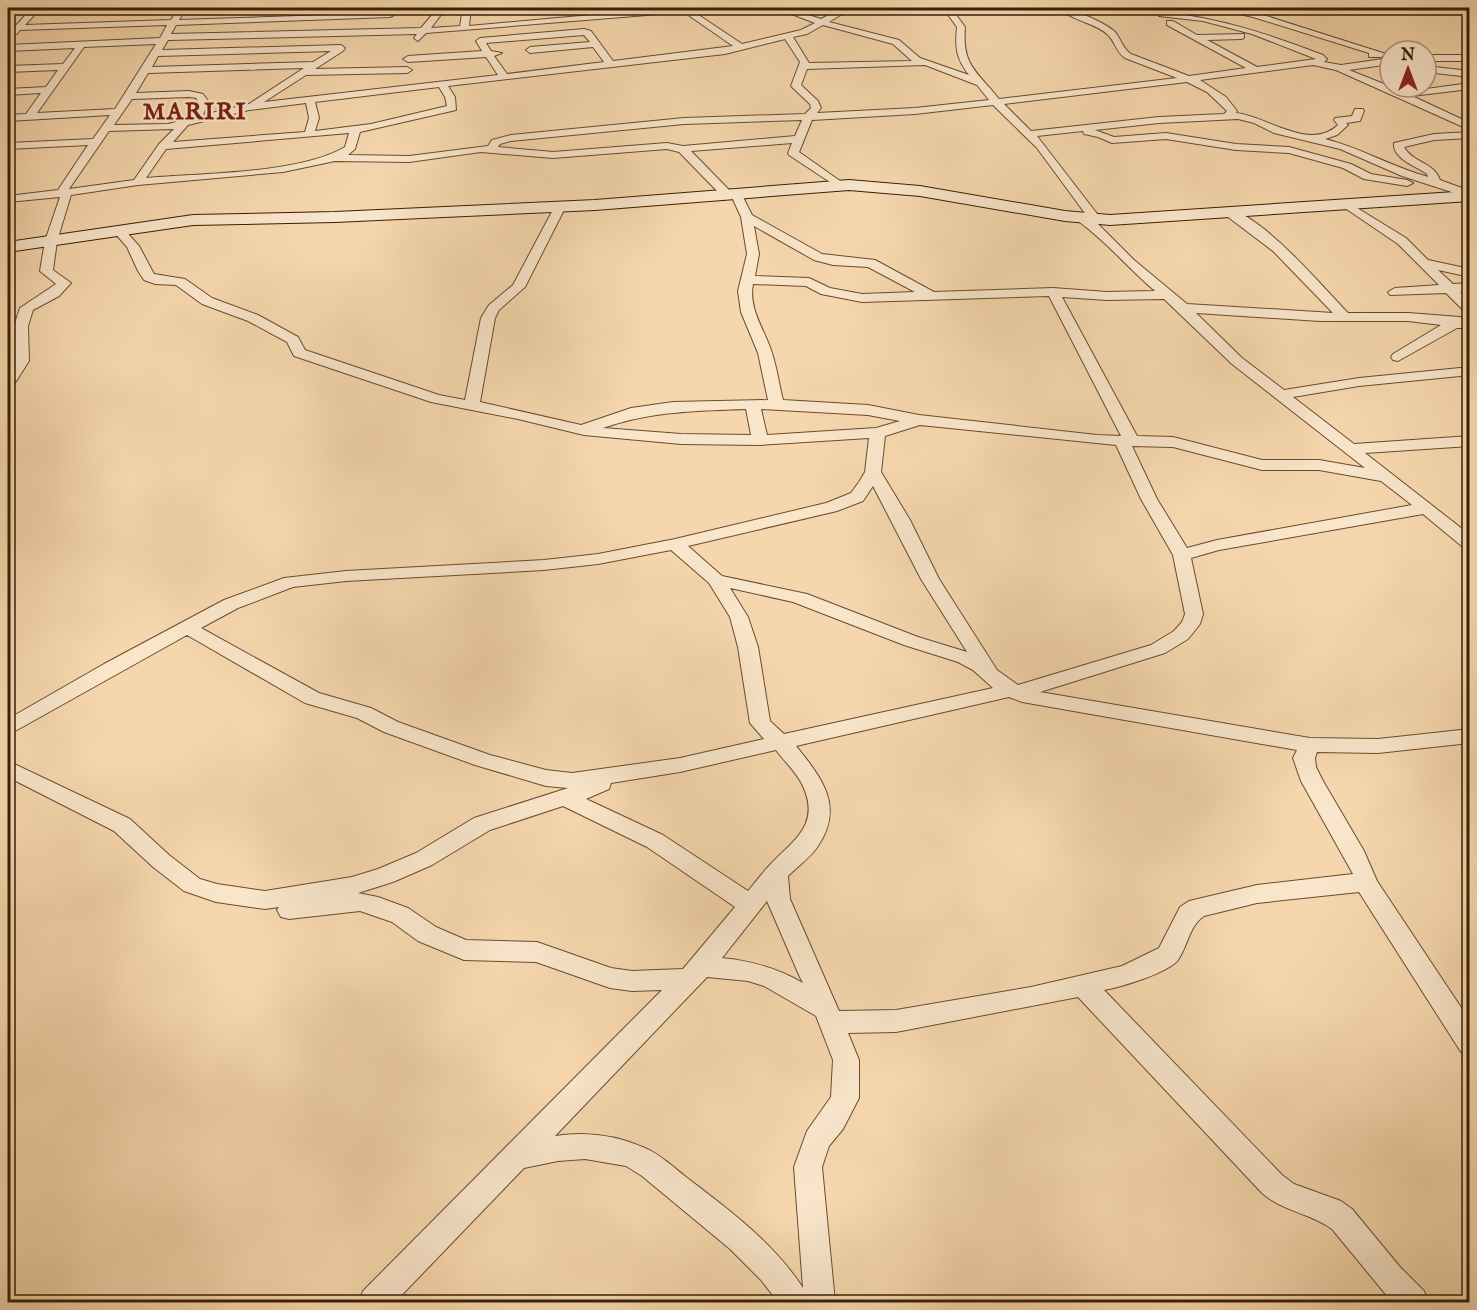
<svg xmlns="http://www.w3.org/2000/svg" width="1477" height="1310" viewBox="0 0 1477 1310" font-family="'IM FELL English',serif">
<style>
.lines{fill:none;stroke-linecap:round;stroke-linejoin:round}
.street-casing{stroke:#684c2e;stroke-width:2}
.secondary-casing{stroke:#391e04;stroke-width:2}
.street{fill:#f9e5ca;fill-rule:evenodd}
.secondary{fill:#f9e5ca;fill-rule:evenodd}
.labels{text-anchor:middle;stroke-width:5;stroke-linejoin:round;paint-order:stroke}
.far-district-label{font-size:24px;font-weight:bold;letter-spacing:1.5px;fill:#7a1f14;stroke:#f9e5ca}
</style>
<rect width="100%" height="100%" fill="#f6d7ad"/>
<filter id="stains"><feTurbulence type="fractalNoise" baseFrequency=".00333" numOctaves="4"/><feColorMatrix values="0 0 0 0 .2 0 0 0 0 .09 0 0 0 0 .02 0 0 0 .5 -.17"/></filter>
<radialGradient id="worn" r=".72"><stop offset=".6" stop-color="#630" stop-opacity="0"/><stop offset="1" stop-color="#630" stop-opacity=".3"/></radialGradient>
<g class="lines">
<!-- street casing -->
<g class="street-casing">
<g id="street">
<path d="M 32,8 L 66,8 L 62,10 L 39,10 L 25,25 L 171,20 L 178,8 L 186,8 L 179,20 L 390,13 L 394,15 L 390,17 L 176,25 L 171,34 L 421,28 L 438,8 L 446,8 L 431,28 L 460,26 L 463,8 L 471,8 L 469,26 L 669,8 L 715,8 L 711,10 L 694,12 L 742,44 L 801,30 L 815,23 L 776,8 L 787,8 L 821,19 L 843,8 L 852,8 L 829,22 L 899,40 L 920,58 L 969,75 C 956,58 955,48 957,27 L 943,8 L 951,8 L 965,27 C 962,66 976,70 999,99 L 1177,78 L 1125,58 C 1116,52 1115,41 1107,34 C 1094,22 1071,21 1060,8 C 1072,8 1105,23 1114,31 C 1121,38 1122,48 1131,54 L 1189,76 L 1246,68 L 1167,25 L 1167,21 L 1173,21 L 1197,35 L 1244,34 L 1244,38 L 1241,39 L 1207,40 L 1257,67 L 1316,59 L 1252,34 L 1203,21 L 1159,16 L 1158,14 L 1162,12 C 1220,18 1268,34 1323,55 L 1327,59 L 1324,62 L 1341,65 L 1390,58 L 1390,64 L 1349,70 L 1404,92 L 1470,83 L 1470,89 L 1412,96 L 1470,123 L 1470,130 L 1336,70 L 1313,65 L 1200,80 L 1226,97 L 1237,111 L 1236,113 C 1267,116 1309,152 1338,125 L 1334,120 L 1335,118 L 1352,116 L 1355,109 L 1363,109 L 1364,111 L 1360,121 L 1346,123 L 1348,125 L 1337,135 L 1325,139 C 1361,148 1392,167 1428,177 L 1427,174 C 1415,166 1392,158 1394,143 L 1434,134 L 1470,132 L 1470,138 L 1434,140 L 1404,147 C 1413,163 1434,162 1440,180 L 1470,191 L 1470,198 L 1402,176 L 1340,149 L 1274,133 L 1254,123 L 1238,119 L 1159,123 L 1095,130 L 1114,137 L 1166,133 L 1236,144 L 1289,147 L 1351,164 L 1371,174 L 1407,180 L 1413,183 L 1407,186 L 1364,179 L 1343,168 L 1289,153 L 1236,150 L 1166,139 L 1112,143 L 1098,137 L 1084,134 L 1083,131 L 1037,136 L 1101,219 L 1096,222 L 1134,260 L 1187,304 L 1333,313 L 1273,251 L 1228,217 L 1226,214 L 1232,210 C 1266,220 1322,286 1348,313 L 1408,313 L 1460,317 L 1470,320 L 1470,328 L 1457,328 L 1398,361 L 1393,360 L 1391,357 L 1393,354 L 1441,325 L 1408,321 L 1320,321 L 1196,313 L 1242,358 L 1284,390 L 1359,378 L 1470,367 L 1470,375 L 1359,386 L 1293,397 L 1354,444 L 1470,436 L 1470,446 L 1365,453 L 1470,535 L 1470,549 L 1464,548 L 1423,514 L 1219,550 L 1191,558 L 1203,614 L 1200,624 L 1188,639 L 1165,653 L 1040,692 L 1310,738 L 1378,739 L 1470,729 L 1470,743 L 1378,753 L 1317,752 L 1315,758 L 1316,767 L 1323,781 L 1364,851 L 1377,881 L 1470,1021 L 1470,1055 L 1461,1052 L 1359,892 L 1257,903 L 1204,916 C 1189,926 1188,946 1178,960 C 1168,973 1121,987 1104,990 L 1282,1175 L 1294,1184 L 1341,1201 L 1352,1209 L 1400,1267 L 1424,1291 L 1428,1302 L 1392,1302 L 1332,1229 C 1310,1213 1282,1211 1262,1193 L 1078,997 L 896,1032 L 848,1033 L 859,1060 L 859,1098 L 843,1129 L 829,1146 L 822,1167 L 835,1302 L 778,1302 L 761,1280 L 730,1249 L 642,1176 L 626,1166 L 585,1159 L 558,1161 L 524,1168 L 395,1302 L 359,1302 L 363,1291 L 662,990 L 632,991 L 610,988 L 536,962 L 464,960 L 418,941 L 392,922 L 360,911 L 289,919 L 281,917 L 277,910 L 279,907 L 265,909 L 216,902 L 184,891 L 153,867 L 114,831 L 8,777 L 8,761 L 130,819 L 169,855 L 200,879 L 217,884 L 265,891 L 352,877 L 378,869 L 416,853 L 474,818 L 568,788 L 546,786 L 475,765 L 384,732 L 357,718 L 305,703 L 187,635 L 8,735 L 8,719 L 104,664 L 224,600 L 284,578 L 346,571 L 544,560 L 598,554 L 675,539 L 826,503 L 851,493 L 859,482 L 865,472 L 869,438 L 760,445 L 681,444 L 584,435 L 518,419 L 431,402 L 294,356 L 287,342 L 248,321 L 202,304 L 176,285 L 155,284 L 144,280 L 138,271 L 127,247 L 113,231 L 115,228 L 123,228 L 139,246 L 154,274 L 185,279 L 212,298 L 258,315 L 298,337 L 305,350 L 439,395 L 465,400 L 481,318 L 489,305 L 513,285 L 556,204 L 564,204 L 566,206 L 525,287 L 499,310 L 495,318 L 480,402 L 581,425 L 631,408 L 673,402 L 768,400 L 758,353 L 741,312 L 738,291 L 747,254 L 741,217 L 731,195 L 722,196 L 679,152 L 667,149 L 553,158 L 481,152 L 409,162 L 335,161 L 283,172 L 138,185 L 71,195 L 57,241 L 53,270 L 71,283 L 59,296 L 33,310 L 28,326 L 29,361 L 13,386 L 8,387 L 8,372 L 15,361 L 14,326 L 20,308 L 56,284 L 40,271 L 45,241 L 60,197 L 8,202 L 8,196 L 58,190 L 88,145 L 8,149 L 8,143 L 93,139 L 110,115 L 8,121 L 8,115 L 26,114 L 41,93 L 8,95 L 8,89 L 46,87 L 58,70 L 8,72 L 8,66 L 63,64 L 75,48 L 8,51 L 8,45 L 160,38 L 167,25 L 20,30 L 17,34 L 11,34 L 10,32 ZM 684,12 L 733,46 L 613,61 L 591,31 L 584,29 L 480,38 L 476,41 L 482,51 L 408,56 L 403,59 L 408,62 L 486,57 L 498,75 L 264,102 L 306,75 L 407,73 L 412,70 L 407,67 L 315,69 L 343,51 L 345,48 L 341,45 L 162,50 L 168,40 L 417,34 L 414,38 L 418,41 L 426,33 ZM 823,25 L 893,44 L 912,61 L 809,63 L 793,37 L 807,34 ZM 584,35 L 590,42 L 530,47 L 526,50 L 530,53 L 593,47 L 604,62 L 507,74 L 494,56 L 502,53 L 491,51 L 486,43 ZM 785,39 L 800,62 L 791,86 L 810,104 L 811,108 L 805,114 L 684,118 L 511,135 L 492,140 L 488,146 L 409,156 L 348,155 L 355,149 L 360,132 L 456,110 L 455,97 L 448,86 L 725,54 ZM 156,44 L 115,109 L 37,113 L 84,47 ZM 331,51 L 313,62 L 152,67 L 158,56 ZM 925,65 L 977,85 L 989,100 L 915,108 L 817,113 L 821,108 L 818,101 L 801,85 L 807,69 ZM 304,68 L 249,104 L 203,115 L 208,101 L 203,94 L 189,91 L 136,93 L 148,73 ZM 1187,82 L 1207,92 L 1227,111 L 1224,114 L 1159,117 L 1031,131 L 1004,104 ZM 439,87 L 445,97 L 447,106 L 371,124 L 315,131 L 319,118 L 315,102 ZM 189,97 L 196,98 L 198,101 L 192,118 L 168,124 L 114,125 L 132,99 ZM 306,103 L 309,118 L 305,132 L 173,142 L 188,125 L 249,110 ZM 993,105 L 1037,148 L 1087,216 L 1078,215 L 1078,221 C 1106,241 1129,269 1155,291 L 1107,292 L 1053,288 L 934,292 L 875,260 L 822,254 L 752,215 L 740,191 L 731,192 L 691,151 L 792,143 L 788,153 L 789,155 L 839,188 L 843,187 L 843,183 L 799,152 L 812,120 L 915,114 ZM 802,120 L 795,136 L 683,146 L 667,143 L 553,152 L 498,147 L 500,144 L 511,141 L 684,124 ZM 174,129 L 159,144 L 134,180 L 69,189 L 109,131 ZM 349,133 L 345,147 C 299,174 201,173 146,178 L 166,149 ZM 754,226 L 814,260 L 833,265 L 868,267 L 915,292 L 862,294 L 830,288 L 809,278 L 755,276 L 759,254 ZM 753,284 L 806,286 L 821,294 L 862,302 L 1049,296 L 1121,436 L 1097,435 L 919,415 L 868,405 L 783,400 C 779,384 777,368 772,353 C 765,330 748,309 753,284 ZM 1062,297 L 1107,300 L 1164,299 L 1232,364 L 1365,468 L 1319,460 L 1262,460 L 1173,437 L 1137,436 ZM 746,409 L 751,435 L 681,434 L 603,428 C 652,411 696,411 746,409 ZM 761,409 L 868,415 L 900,421 L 876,428 L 767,435 ZM 920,425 L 1116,445 L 1141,499 L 1173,555 L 1185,614 L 1182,622 L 1174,631 L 1151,645 L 1018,685 L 997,670 L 939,579 L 910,520 L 881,472 L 885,436 ZM 1132,446 L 1173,447 L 1262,470 L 1319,470 L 1381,481 L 1412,505 L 1217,540 L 1187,548 L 1157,499 ZM 873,486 L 921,579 L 967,652 L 918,637 L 807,594 L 722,576 L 688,546 L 837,511 L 863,501 ZM 671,550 L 709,583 L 730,617 L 738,647 L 750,723 L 764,739 L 680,758 L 572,773 L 546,770 L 490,755 L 398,722 L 371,708 L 319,693 L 201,628 L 238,608 L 293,587 L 346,581 L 544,570 L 598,564 ZM 730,588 L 793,602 L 904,645 L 958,662 L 973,670 L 993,688 L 784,734 L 770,721 L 758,647 L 748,617 ZM 1009,697 L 1022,702 L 1297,750 L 1293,758 L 1301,781 L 1353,874 L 1257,885 L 1189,901 L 1180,907 L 1159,948 L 1122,966 L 1031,987 L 896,1010 L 839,1011 L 790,899 L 788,876 C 798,866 811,857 818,846 C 845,806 821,777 796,746 ZM 776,750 C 784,761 796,772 802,784 C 822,825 793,840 769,866 C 761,874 755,883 748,891 L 663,835 L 586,799 L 609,789 L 611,783 L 680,772 ZM 563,806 L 647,847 L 735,907 L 683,969 L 632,971 L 611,968 L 537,942 L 466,940 L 436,927 L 408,908 L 378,897 L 358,893 L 393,882 L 432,865 L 490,830 ZM 767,901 L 799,975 L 803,983 C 777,968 752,961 722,958 ZM 707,977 L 748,981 L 764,986 L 816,1016 L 833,1060 L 831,1097 L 807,1131 L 794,1167 L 803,1288 C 773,1242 729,1210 686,1177 C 673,1167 661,1155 645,1148 C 616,1135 586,1131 555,1136 Z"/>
<path d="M 391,8 L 419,8 C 413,12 397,12 391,8 Z"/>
<path d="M 1212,8 L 1227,8 L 1257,13 L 1386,54 L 1381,57 L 1369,57 L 1369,53 L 1253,17 Z"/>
<rect x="1426" y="55" width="44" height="6"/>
<path d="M 1426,66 L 1470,71 L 1470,77 L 1426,72 Z"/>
<path d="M 1349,203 L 1406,238 L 1428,260 L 1470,269 L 1470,277 L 1438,270 L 1453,284 L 1470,283 L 1470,291 L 1460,292 L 1470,301 L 1470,313 L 1465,312 L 1446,293 L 1390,295 L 1388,292 L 1395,288 L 1439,285 L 1398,244 L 1345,208 L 1345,204 Z"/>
</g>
</g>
<!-- secondary casing -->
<g class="secondary-casing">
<path id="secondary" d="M 849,180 L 920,186 L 1065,211 L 1110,215 L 1470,191 L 1470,201 L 1110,225 L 1065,221 L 920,196 L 849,190 L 595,210 L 335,222 L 193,225 L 8,252 L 8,242 L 193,215 L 335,212 L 595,200 Z"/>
</g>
<!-- street -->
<use href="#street" class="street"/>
<!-- secondary -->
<use href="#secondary" class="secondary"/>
</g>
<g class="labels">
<!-- far-district labels -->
<g class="far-district-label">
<text x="195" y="119">MARIRI</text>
</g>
</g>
<!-- margin -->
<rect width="1477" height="1310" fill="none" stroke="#f6d7ad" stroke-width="30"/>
<rect x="9" y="9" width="1459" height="1292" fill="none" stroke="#391e04" stroke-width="3"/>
<rect x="15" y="15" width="1447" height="1280" fill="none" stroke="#391e04" stroke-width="1.5"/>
<!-- north arrow -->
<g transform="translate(1408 69)"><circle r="28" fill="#f9e5ca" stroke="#ac957b" stroke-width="1.5"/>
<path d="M0-4.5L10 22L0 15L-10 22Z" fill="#8f2418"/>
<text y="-9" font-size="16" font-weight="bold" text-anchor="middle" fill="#391e04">N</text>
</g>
<rect width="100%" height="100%" filter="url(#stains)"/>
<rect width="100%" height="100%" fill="url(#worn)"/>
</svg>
